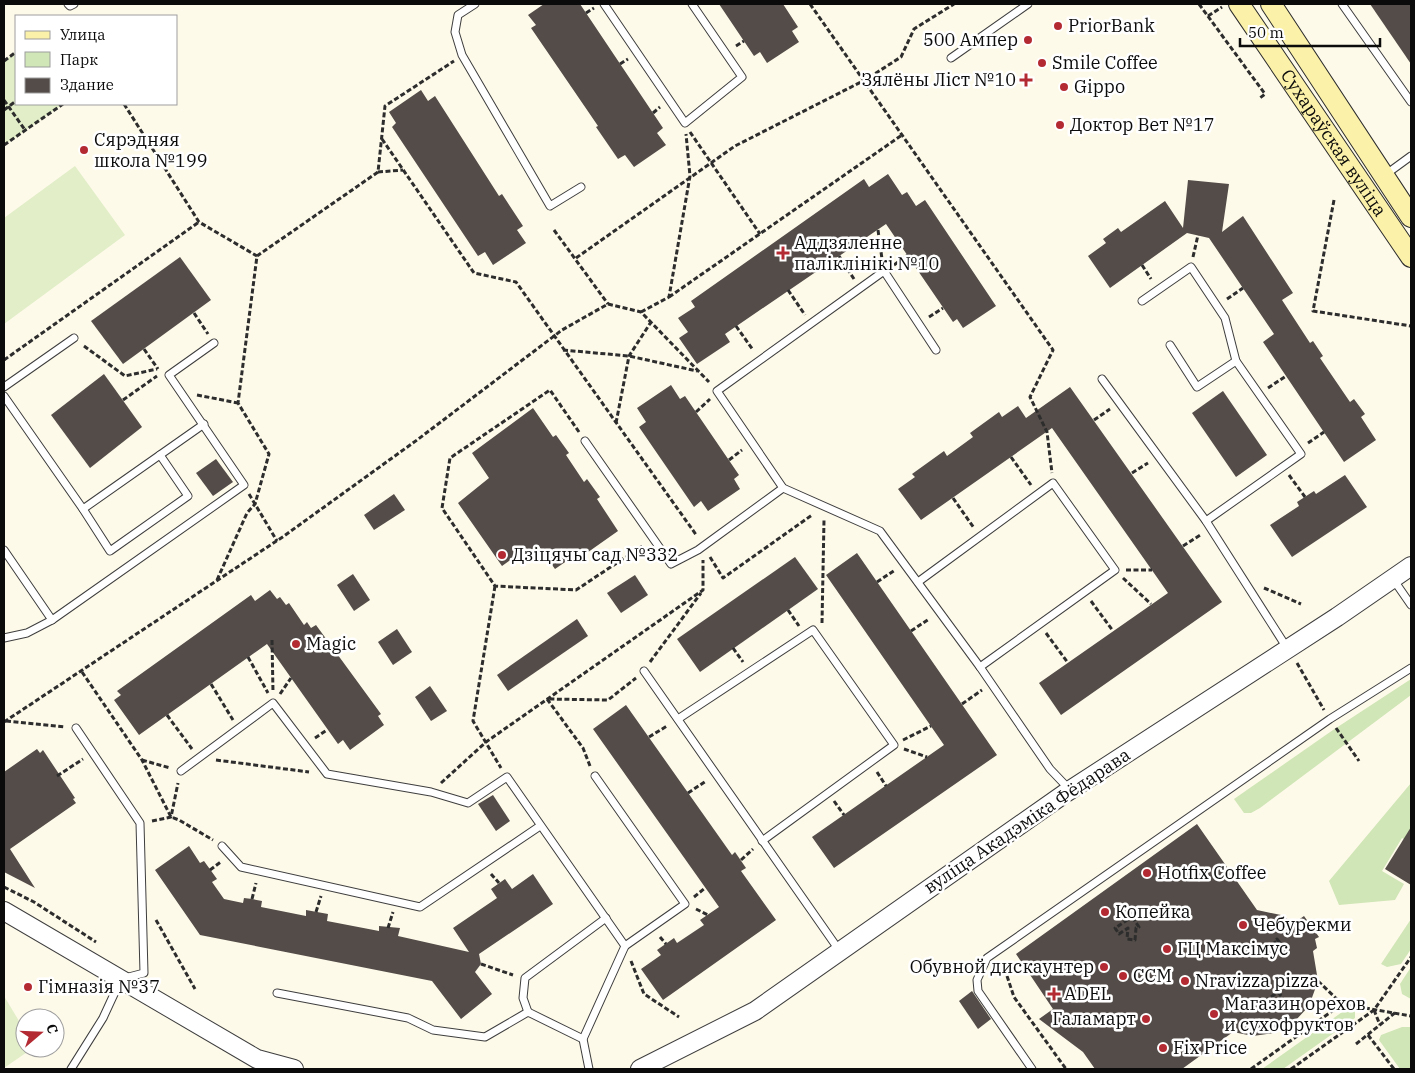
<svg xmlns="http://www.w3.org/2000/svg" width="1415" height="1073" viewBox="0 0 1415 1073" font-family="'IBM Plex Serif',serif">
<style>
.green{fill:#d0e6b6}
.pitch{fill:#e1eec7}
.building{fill:#534c48}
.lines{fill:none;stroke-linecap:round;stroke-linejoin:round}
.service-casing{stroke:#3e3e3e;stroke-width:9}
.tertiary-casing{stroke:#3e3e3e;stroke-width:20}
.secondary-casing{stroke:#2d2d2d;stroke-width:22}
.path{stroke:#2d2d2d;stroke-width:3;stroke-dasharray:5 2.5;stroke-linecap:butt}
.service{stroke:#fff;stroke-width:7}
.tertiary{stroke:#fff;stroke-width:18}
.secondary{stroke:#fbf1a8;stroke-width:20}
.poi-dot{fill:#b42a33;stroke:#fff;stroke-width:2}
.labels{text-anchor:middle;stroke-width:5;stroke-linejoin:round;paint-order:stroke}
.poi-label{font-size:18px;fill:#0b0b0b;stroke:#fff;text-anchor:start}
.street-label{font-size:18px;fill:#0b0b0b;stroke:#fff}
</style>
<rect width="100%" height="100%" fill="#fefaea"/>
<!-- green -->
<g class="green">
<path d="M 1411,679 L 1411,695 L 1260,808 L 1251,813 L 1244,813 L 1234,799 L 1333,730 Z"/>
<path d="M 1411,783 L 1411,843 L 1402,838 L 1382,871 L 1404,884 L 1395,900 L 1339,905 L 1329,881 Z"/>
<path d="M 1411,919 L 1411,949 L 1401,964 L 1387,967 L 1381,964 Z"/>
<path d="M 1411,967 L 1411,999 L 1402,994 L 1400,984 Z"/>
<path d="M 1345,1010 L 1355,1011 L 1355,1018 L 1283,1069 L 1262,1069 Z"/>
<path d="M 1402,1027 L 1411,1027 L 1411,1069 L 1400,1069 L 1379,1040 L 1381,1035 Z"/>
</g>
<!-- pitch -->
<g class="pitch">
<path d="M 16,52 L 16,104 L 63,104 L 4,145 L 4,61 Z"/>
<path d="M 75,166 L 125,235 L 4,324 L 4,218 Z"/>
<path d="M 4,996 L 25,1031 L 25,1048 L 33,1048 L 4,1068 Z"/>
</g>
<!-- building -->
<g class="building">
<path d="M 544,4 L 580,4 L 663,128 L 657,133 L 666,145 L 634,167 L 625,155 L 618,159 L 596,127 L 598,126 L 531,28 L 536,25 L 528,15 Z"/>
<path d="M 719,4 L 783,4 L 798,27 L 792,31 L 799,42 L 767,63 L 760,52 L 754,56 Z"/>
<path d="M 1370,4 L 1411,4 L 1411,64 Z"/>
<path d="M 421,90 L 428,101 L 435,96 L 499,196 L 502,194 L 523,226 L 517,230 L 526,243 L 493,265 L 485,252 L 478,256 L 392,127 L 396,123 L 389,112 Z"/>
<path d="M 888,174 L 902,195 L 907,192 L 916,206 L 925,200 L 996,306 L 963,328 L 957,319 L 953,322 L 886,224 L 725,334 L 730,342 L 697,364 L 679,338 L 688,332 L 678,318 L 695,307 L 691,301 L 864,179 L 869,187 Z"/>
<path d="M 1188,180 L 1229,184 L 1222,232 L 1243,216 L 1293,293 L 1282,300 L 1310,343 L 1313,341 L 1323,356 L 1320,358 L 1350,402 L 1354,399 L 1365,414 L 1361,417 L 1376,440 L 1344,462 L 1263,342 L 1274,334 L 1209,238 L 1187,233 L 1110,288 L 1088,256 L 1106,243 L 1103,239 L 1118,228 L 1121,232 L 1165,201 L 1183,228 Z"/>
<path d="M 180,257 L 211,300 L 123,364 L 91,321 Z"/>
<path d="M 104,374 L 142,427 L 90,468 L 51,415 Z"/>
<path d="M 671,385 L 680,399 L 685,396 L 739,475 L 734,479 L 740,489 L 708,511 L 701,501 L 694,507 L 639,427 L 646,422 L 637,408 Z"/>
<path d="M 1070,387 L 1222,602 L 1061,715 L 1039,683 L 1168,593 L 1052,428 L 921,520 L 898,489 L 915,477 L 912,474 L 944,451 L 947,456 L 973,437 L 970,433 L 999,412 L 1002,417 L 1018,406 L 1026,418 Z"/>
<path d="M 1223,391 L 1267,455 L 1236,477 L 1192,413 Z"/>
<path d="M 533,408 L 553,437 L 556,435 L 569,453 L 566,455 L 584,482 L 587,479 L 600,497 L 597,499 L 618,531 L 574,562 L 571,558 L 555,569 L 538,545 L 521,557 L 519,554 L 502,566 L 458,503 L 489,478 L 472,453 Z"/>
<path d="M 216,459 L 233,482 L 213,496 L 196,473 Z"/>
<path d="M 1345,475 L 1367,507 L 1292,557 L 1270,525 L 1299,506 L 1297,502 L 1314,491 L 1316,494 Z"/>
<path d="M 394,494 L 405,510 L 374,530 L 364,515 Z"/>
<path d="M 857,553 L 997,755 L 834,868 L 812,837 L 944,745 L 826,575 Z"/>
<path d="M 795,557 L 818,589 L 700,672 L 677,639 Z"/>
<path d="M 353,574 L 370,600 L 354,611 L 337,585 Z"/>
<path d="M 635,575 L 648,595 L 621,613 L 607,593 Z"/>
<path d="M 270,590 L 277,599 L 280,597 L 286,605 L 289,603 L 304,625 L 307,622 L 311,628 L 316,625 L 381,714 L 378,716 L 384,725 L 350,750 L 343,740 L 338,744 L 267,644 L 139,735 L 114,700 L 121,695 L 117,691 L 251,595 L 255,601 Z"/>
<path d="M 577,619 L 588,636 L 508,691 L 497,675 Z"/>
<path d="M 397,629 L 412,652 L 393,665 L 378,642 Z"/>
<path d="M 430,686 L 447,711 L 431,721 L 415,697 Z"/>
<path d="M 626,705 L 732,855 L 735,852 L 746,868 L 741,871 L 776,920 L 663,1000 L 641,969 L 661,955 L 657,950 L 674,938 L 677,943 L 704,925 L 700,920 L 719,907 L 593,729 Z"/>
<path d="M 37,749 L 40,753 L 43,750 L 75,798 L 73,799 L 76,803 L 10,849 L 35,888 L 4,872 L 4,772 Z"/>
<path d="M 493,795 L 510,821 L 496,831 L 478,804 Z"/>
<path d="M 1197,824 L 1257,910 L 1281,915 L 1294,923 L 1304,916 L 1319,937 L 1315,939 L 1317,948 L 1313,951 L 1318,981 L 1309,1006 L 1295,1021 L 1273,1033 L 1253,1036 L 1233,1032 L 1182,1069 L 1095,1069 L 1083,1052 L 1039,1019 L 1053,1009 L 1016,954 Z"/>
<path d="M 1411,827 L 1411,885 L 1385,869 Z"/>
<path d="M 189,846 L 200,863 L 204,861 L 217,879 L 212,882 L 224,899 L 243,903 L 244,898 L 252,899 L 262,901 L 261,907 L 306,916 L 306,910 L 328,914 L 327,921 L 379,931 L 379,926 L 400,928 L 398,936 L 469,952 L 453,928 L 497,898 L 491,889 L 505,879 L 512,889 L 533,874 L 553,904 L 479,954 L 481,964 L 475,972 L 492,994 L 461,1019 L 432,981 L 200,935 L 155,870 Z"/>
<path d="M 972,991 L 991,1019 L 978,1029 L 959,1001 Z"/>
</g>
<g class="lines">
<!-- service casing -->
<g class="service-casing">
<g id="service">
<path d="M 68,4 L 70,6 L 74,4"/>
<path d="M 475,4 L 458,15 L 455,32 L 462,55 L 550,206 L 581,187"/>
<path d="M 604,4 L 685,123 L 742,77 L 692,4"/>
<path d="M 1342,4 L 1411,102"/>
<path d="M 951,58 L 1028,4"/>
<path d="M 1385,175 L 1411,156"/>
<path d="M 1142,301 L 1191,267 L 1225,318 L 1236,361 L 1301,454 L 1206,521"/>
<path d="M 1170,345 L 1197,387 L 1236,361"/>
<path d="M 936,350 L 884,271 L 717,391 L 783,488 L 880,531 L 980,667 L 1050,769 L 1070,790"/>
<path d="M 1102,379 L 1206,521 L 1287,648"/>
<path d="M 4,387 L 74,338"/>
<path d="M 4,396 L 83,509 L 204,424"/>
<path d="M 585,441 L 671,564 L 698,550 L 783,488"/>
<path d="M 83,509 L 110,551 L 188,496 L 160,455"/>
<path d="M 4,550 L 52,620"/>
<path d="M 1393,579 L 1411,605"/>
<path d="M 918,582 L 1053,483 L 1115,570 L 980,667"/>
<path d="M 4,638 L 27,633 L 52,620 L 244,485 L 169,375 L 214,343"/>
<path d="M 644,671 L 839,950"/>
<path d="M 678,719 L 813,630 L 894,745 L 762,841"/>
<path d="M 181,771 L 273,703 L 327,774 L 431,792 L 468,803 L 507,777 L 625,946 L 583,1039 L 589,1069"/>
<path d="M 595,776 L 685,904 L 625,946"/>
<path d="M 222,846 L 241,867 L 420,907 L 540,826"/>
<path d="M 277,993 L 408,1018 L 433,1030 L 485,1037 L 528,1012 L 583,1039"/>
<path d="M 528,1012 L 523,998 L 525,978 L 606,918"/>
<path d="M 71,1069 L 103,1018 L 121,979 L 144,973 L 140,823 L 76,728"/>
<path d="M 1032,1069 L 978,991 L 977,980 L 987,958 L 1330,719 L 1411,668"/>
</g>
</g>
<!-- tertiary casing -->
<g class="tertiary-casing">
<g id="tertiary">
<path d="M 4,911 L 257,1059 L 294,1069"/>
<path d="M 640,1069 L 755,1011 L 1064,794 L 1337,617 L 1411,566"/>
</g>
</g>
<!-- secondary casing -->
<g class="secondary-casing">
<g id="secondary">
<path id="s1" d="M 1239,4 L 1411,257"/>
<path d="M 1271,4 L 1411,217"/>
</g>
</g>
<!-- path -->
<g class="path">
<path d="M 810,4 L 1053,350 L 1030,397 L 1047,432 L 1052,473"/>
<path d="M 1199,4 L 1265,94 L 1260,98"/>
<path d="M 586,13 L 594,8"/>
<path d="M 1208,16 L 1222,7"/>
<path d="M 736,46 L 744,41"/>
<path d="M 4,61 L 16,52"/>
<path d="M 620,64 L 628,59"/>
<path d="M 4,100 L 25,130"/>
<path d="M 124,104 L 199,222 L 257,256"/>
<path d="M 4,110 L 16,101"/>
<path d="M 653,113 L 660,107"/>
<path d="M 690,132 L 760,234"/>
<path d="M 382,139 L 474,273 L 516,282 L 697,536"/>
<path d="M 4,145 L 63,104"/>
<path d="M 378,172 L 403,170"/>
<path d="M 1334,200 L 1313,311 L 1411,326"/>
<path d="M 554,230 L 608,304"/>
<path d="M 878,230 L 882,259"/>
<path d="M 839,256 L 854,279"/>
<path d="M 1193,257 L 1198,235"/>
<path d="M 576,258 L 735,146 L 865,80 L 901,57 L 914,29 L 954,4"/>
<path d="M 894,265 L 908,255"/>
<path d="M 1142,265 L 1151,279"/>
<path d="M 788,290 L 805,315"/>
<path d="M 669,297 L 902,135"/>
<path d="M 1227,299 L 1243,288"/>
<path d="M 641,312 L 669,297 L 690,176 L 686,134"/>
<path d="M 194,313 L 208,334"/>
<path d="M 929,317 L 943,308"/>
<path d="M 736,326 L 753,350"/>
<path d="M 84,346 L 125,376 L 157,369"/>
<path d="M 144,349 L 158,369"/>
<path d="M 563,350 L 629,356 L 697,371"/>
<path d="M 4,360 L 199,222"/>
<path d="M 1268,388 L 1286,376"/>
<path d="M 197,395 L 238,403"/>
<path d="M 123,400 L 157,376"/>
<path d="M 696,412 L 710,399"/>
<path d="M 1094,420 L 1110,409"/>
<path d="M 616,423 L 629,356 L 651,322"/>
<path d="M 579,432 L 550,390 L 450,458 L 442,508 L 495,586 L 576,590 L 644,545"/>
<path d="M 1308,443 L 1324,432"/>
<path d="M 1011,457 L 1031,485"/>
<path d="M 729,460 L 742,450"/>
<path d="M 1132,473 L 1148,463"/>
<path d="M 1289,475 L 1305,497"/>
<path d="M 249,494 L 277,541"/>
<path d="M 953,498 L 974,528"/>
<path d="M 1183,546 L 1202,534"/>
<path d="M 710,557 L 723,578 L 812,515"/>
<path d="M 1126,570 L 1152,570"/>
<path d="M 1123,578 L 1151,604"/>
<path d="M 217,580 L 247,513 L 255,504 L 269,454 L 238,403 L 257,256 L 378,172 L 385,106 L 454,61"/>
<path d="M 877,582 L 895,570"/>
<path d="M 495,586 L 473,721 L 501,768"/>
<path d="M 1264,588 L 1301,604"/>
<path d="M 1091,601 L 1113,631"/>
<path d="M 788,610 L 799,626"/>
<path d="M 822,623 L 824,520"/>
<path d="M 911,631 L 929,619"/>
<path d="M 1046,633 L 1068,663"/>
<path d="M 272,640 L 273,692"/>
<path d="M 733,648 L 743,662"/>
<path d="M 248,657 L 268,693"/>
<path d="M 650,662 L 701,593"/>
<path d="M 1297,663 L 1324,710"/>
<path d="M 82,672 L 142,760 L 171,817 L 179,820 L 213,840"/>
<path d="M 211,684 L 233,720"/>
<path d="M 280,694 L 291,678"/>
<path d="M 962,704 L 982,690"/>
<path d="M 167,715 L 192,749"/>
<path d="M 6,721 L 65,727"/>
<path d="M 4,722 L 284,536 L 417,440 L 562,330 L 608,304 L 641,312 L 709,382"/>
<path d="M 1336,728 L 1359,761"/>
<path d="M 649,737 L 667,726"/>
<path d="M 315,738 L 327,730"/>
<path d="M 903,740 L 931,726"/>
<path d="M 904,749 L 927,757"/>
<path d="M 142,760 L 170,768"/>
<path d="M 216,760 L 309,772"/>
<path d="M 590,766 L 583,748 L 547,699 L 608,700 L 636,678"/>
<path d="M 877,772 L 886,786"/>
<path d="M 57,776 L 83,759"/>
<path d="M 441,783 L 486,742 L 703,590 L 703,560"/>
<path d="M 688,793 L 706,781"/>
<path d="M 834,801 L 844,815"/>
<path d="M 152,821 L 171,817 L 178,783"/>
<path d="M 741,860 L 753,849"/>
<path d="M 210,870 L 222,861"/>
<path d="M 491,874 L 499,883"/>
<path d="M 4,887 L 34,902 L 96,942"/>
<path d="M 694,897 L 705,888"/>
<path d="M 252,899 L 256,883"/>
<path d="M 696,909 L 708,915"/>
<path d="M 316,912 L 321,896"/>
<path d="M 1132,917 L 1139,927 L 1136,928 L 1135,940 L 1127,939 L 1128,928 L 1119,934 L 1115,928 Z"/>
<path d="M 156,920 L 195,989"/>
<path d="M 388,928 L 393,912"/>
<path d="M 660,937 L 666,944"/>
<path d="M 1277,939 L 1286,951 L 1283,954 L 1274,941 Z"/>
<path d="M 631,961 L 644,994 L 679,1017"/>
<path d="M 481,964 L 513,975"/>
<path d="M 1007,976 L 1014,997 L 1066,1069"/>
<path d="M 1318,981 L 1342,1004"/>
<path d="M 1278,992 L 1282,997 L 1269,1007 L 1265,1001 Z"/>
<path d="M 1374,1010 L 1380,1025"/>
<path d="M 1368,1035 L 1394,1069"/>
<path d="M 1356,1044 L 1396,1012"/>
<path d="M 1251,1069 L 1342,1004 L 1411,1016"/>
<path d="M 1291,1069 L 1374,1010 L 1411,957"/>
</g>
<!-- service -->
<use href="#service" class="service"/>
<!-- tertiary -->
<use href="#tertiary" class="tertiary"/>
<!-- secondary -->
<use href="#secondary" class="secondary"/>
</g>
<!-- markers -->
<g class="poi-dot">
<circle cx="1058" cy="26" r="5"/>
<circle cx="1028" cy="40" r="5"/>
<circle cx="1042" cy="63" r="5"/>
<path d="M1023.5 72.5h5v5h5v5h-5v5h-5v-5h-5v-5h5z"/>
<circle cx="1064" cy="87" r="5"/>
<circle cx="1060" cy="125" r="5"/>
<circle cx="84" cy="150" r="5"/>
<path d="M780.5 245.5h5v5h5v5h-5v5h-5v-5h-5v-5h5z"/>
<circle cx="502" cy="555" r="5"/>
<circle cx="296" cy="644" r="5"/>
<circle cx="1147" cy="873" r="5"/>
<circle cx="1105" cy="912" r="5"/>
<circle cx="1243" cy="925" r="5"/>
<circle cx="1167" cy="949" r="5"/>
<circle cx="1104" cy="967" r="5"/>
<circle cx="1123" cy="976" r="5"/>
<circle cx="1185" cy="981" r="5"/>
<circle cx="28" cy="987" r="5"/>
<path d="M1051.5 986.5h5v5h5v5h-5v5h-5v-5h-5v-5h5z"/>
<circle cx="1214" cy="1014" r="5"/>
<circle cx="1146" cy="1019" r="5"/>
<circle cx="1163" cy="1048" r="5"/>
</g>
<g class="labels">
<!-- poi labels -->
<g class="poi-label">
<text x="1068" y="32">PriorBank</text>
<text x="1018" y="46" text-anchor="end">500 Ампер</text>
<text x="1052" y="69">Smile Coffee</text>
<text x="1016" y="86" text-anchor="end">Зялёны Ліст №10</text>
<text x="1074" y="93">Gippo</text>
<text x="1070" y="131">Доктор Вет №17</text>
<text x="94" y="146">Сярэдняя<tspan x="94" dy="21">школа №199</tspan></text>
<text x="794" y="249">Аддзяленне<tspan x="794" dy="21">паліклінікі №10</tspan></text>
<text x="512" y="561">Дзіцячы сад №332</text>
<text x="306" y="650">Magic</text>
<text x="1157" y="879">Hotfix Coffee</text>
<text x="1115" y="918">Копейка</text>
<text x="1253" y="931">Чебурекми</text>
<text x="1177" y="955">ГЦ Максімус</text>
<text x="1094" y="973" text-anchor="end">Обувной дискаунтер</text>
<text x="1133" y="982">ССМ</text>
<text x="1195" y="987">Nravizza pizza</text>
<text x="38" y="993">Гімназія №37</text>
<text x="1064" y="1000">ADEL</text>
<text x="1224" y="1010">Магазин орехов<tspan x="1224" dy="21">и сухофруктов</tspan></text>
<text x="1136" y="1025" text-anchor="end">Галамарт</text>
<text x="1173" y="1054">Fix Price</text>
</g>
<!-- street labels -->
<g class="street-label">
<text dy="6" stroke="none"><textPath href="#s1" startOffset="168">Сухараўская вуліца</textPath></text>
<text transform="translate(1027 821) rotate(-34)" y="6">вуліца Акадэміка Фёдарава</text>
</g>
</g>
<!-- border -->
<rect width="1415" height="1073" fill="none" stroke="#0b0b0b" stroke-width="10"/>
<!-- legend -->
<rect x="15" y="15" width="162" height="90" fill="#ffffff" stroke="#9d9d9d"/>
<rect x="25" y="31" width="25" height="8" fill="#fbf1a8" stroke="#9d9d9d"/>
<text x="60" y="40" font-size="15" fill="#0b0b0b">Улица</text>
<rect x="25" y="52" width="25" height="15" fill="#d0e6b6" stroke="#9d9d9d"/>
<text x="60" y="65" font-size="15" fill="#0b0b0b">Парк</text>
<rect x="25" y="78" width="25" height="15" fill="#534c48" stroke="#9d9d9d"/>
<text x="60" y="90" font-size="15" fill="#0b0b0b">Здание</text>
<!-- north arrow -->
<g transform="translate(40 1033) rotate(71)"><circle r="24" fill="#ffffff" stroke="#9d9d9d"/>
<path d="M0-4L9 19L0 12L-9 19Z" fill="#b42a33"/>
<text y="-8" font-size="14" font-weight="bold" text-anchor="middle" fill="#0b0b0b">С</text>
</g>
<!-- scale -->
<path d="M1240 38v8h140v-8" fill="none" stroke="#0b0b0b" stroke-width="2.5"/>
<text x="1248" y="38" font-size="15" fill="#0b0b0b" stroke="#ffffff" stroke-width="4" paint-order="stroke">50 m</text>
</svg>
